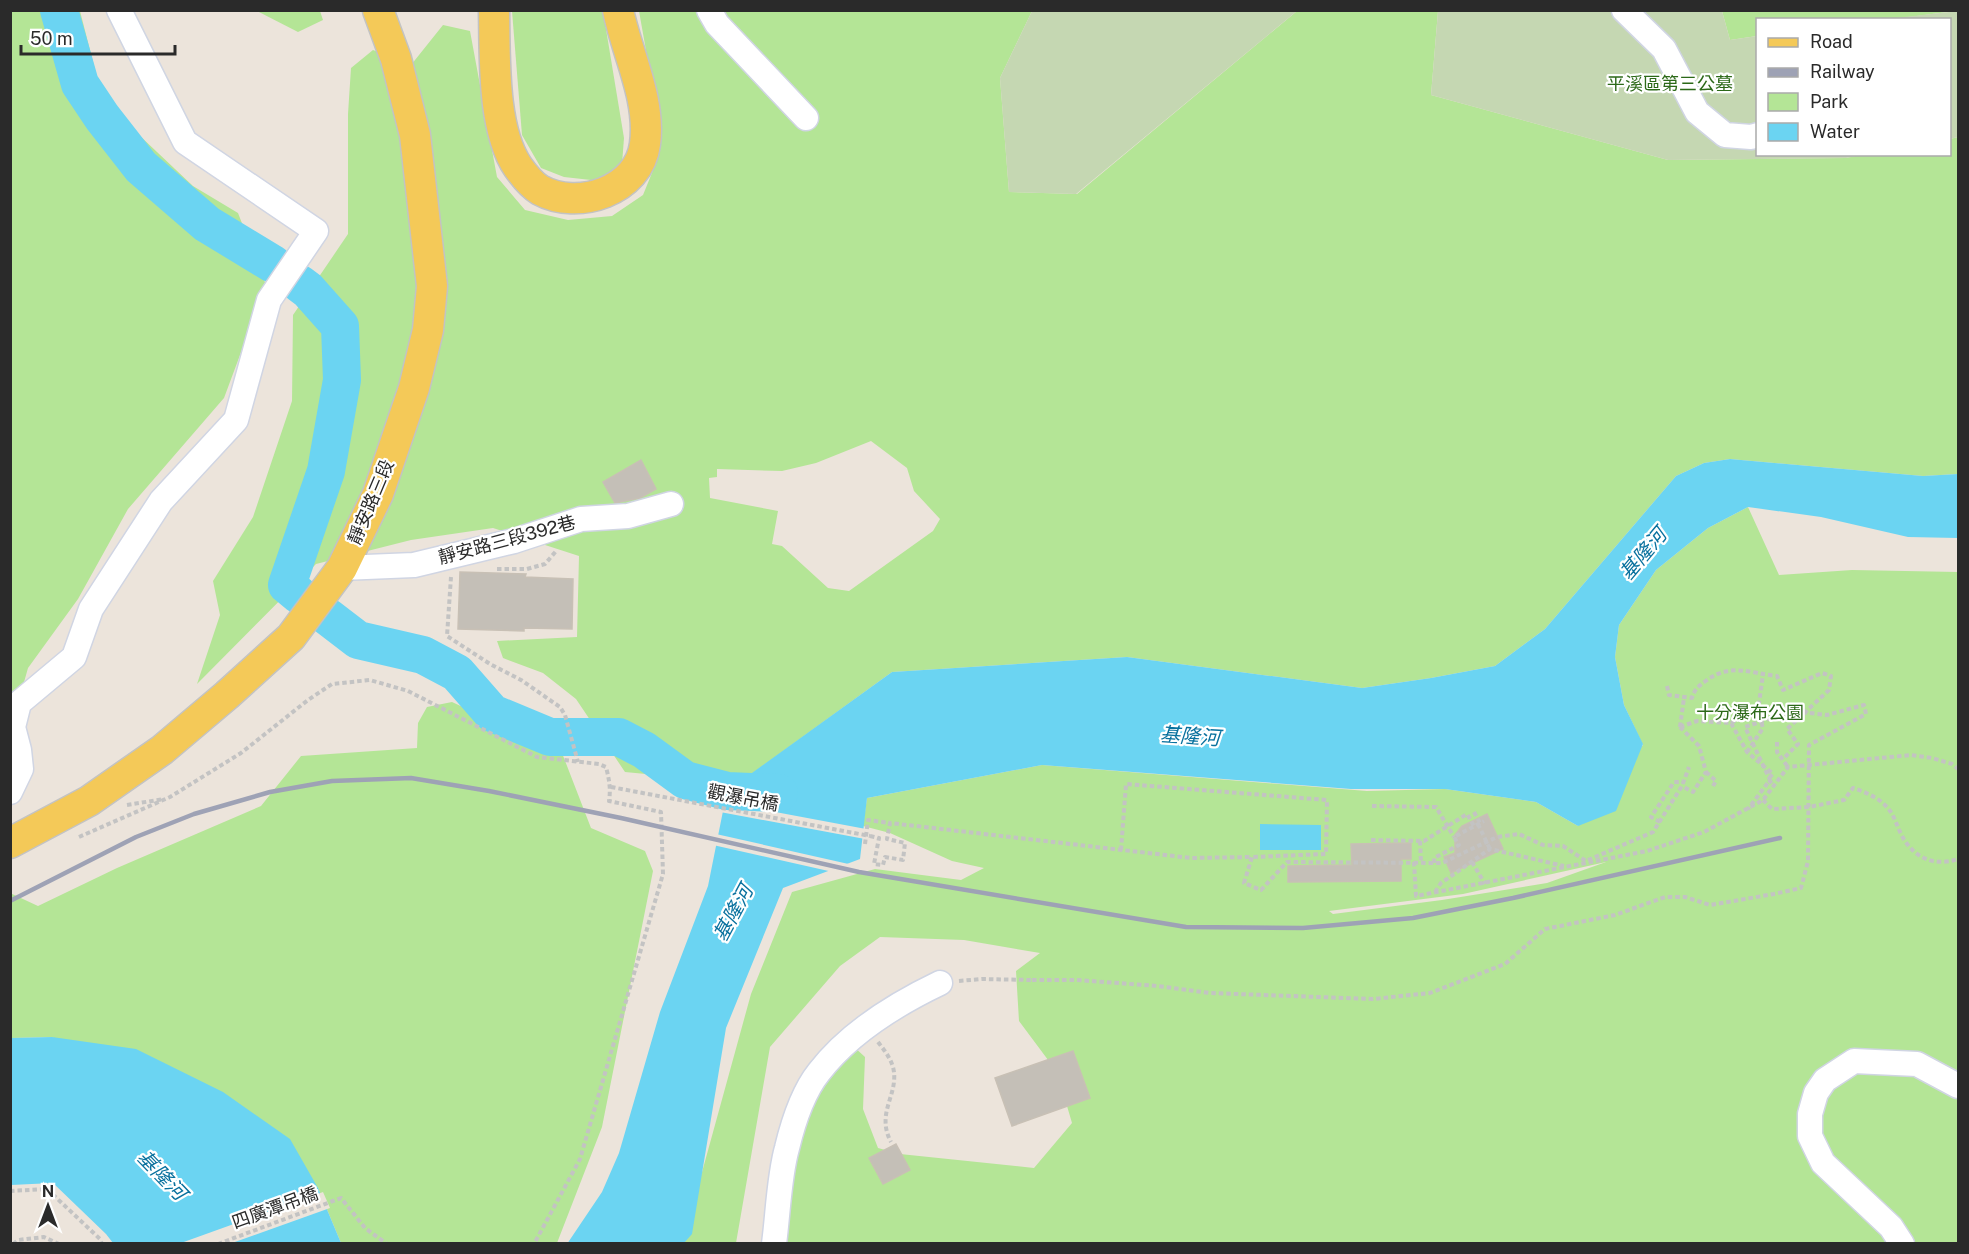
<svg xmlns="http://www.w3.org/2000/svg" width="1969" height="1254" viewBox="0 0 1969 1254" font-family="'Public Sans','Noto Sans TC',sans-serif">
<style>
.green{fill:#b4e596;fill-rule:evenodd}
.cemetery{fill:#c5d7b2}
.water{fill:#6bd4f2}
.pier{fill:#ece4db}
.lines{fill:none;stroke-linecap:round;stroke-linejoin:round}
.river{stroke:#6bd4f2;stroke-width:38}
.building{fill:#c4bfb7;stroke:#c8c0b5;stroke-width:1.5}
.minor-casing{stroke:#d0d5e3;stroke-width:27}
.major-casing{stroke:#c3c3c3;stroke-width:33}
.path{stroke:#c3c3c3;stroke-width:4;stroke-dasharray:4.5 3;stroke-linecap:butt}
.minor{stroke:#fff;stroke-width:24}
.major{stroke:#f4c958;stroke-width:30}
.rail{stroke:#9ea2b5;stroke-width:4.5}
.path-bridge{stroke:#c3c3c3;stroke-width:4;stroke-dasharray:4.5 3;stroke-linecap:butt}
.labels{text-anchor:middle;stroke-width:4.5;stroke-linejoin:round;paint-order:stroke}
.park-label{font-size:18px;fill:#2c6918;stroke:#fff}
.street-label{font-size:18px;fill:#2a2a2a;stroke:#fff}
.water-label{font-size:20px;font-style:italic;fill:#09719e;stroke:#fff}
</style>
<rect width="100%" height="100%" fill="#ece4db"/>
<!-- green -->
<g class="green">
<path d="M 11,11 L 80,11 L 103,101 L 193,186 L 238,213 L 266,285 L 224,398 L 128,509 L 78,599 L 28,668 L 11,728 Z"/>
<path d="M 257,11 L 320,11 L 323,20 L 298,32 Z"/>
<path d="M 512,11 L 603,11 L 624,138 L 622,164 L 600,181 L 564,177 L 541,168 L 522,135 Z"/>
<path d="M 639,11 L 1032,11 L 1000,78 L 1009,192 L 1077,194 L 1297,11 L 1438,11 L 1431,95 L 1668,160 L 1846,158 L 1864,154 L 1950,154 L 1950,139 L 1958,137 L 1958,474 L 1923,476 L 1730,459 L 1704,463 L 1676,476 L 1545,629 L 1495,666 L 1431,678 L 1362,688 L 1127,657 L 892,672 L 739,783 L 625,772 L 576,699 L 543,673 L 503,658 L 497,641 L 577,637 L 579,556 L 493,528 L 411,540 L 316,564 L 197,684 L 220,615 L 213,581 L 253,517 L 292,401 L 293,315 L 348,234 L 348,114 L 351,68 L 373,50 L 411,65 L 443,25 L 470,31 L 497,177 L 525,210 L 568,220 L 612,216 L 643,195 L 656,163 L 661,135 ZM 871,441 L 907,468 L 914,491 L 940,519 L 933,531 L 849,591 L 828,588 L 782,546 L 772,544 L 778,511 L 710,498 L 709,478 L 717,477 L 717,469 L 782,471 L 816,463 Z"/>
<path d="M 1722,11 L 1955,11 L 1886,20 L 1758,20 L 1757,36 L 1730,40 Z"/>
<path d="M 1748,507 L 1779,575 L 1852,570 L 1958,572 L 1958,1243 L 769,1243 L 772,1174 L 841,1035 L 865,1057 L 863,1109 L 878,1148 L 900,1154 L 1034,1168 L 1072,1123 L 1057,1072 L 1019,1021 L 1016,971 L 1040,953 L 964,940 L 880,937 L 840,966 L 770,1047 L 736,1243 L 674,1244 L 696,1194 L 751,994 L 792,892 L 875,869 L 961,880 L 984,868 L 952,861 L 890,833 L 863,826 L 867,798 L 1042,765 L 1367,791 L 1445,789 L 1536,802 L 1578,826 L 1643,745 L 1624,705 L 1615,657 L 1619,625 L 1656,570 L 1708,528 ZM 1606,862 L 1547,883 L 1442,900 L 1333,914 L 1329,911 L 1463,894 Z"/>
<path d="M 452,702 L 562,753 L 591,828 L 645,851 L 653,871 L 602,1127 L 557,1243 L 341,1243 L 318,1188 L 52,1037 L 11,1038 L 10,893 L 38,906 L 117,868 L 261,806 L 301,756 L 417,748 L 418,723 L 427,707 Z"/>
</g>
<!-- cemetery -->
<g class="cemetery">
<path d="M 1032,11 L 1032,10 L 1297,11 L 1076,194 L 1009,192 L 1000,78 Z"/>
<path d="M 1438,11 L 1722,11 L 1730,40 L 1757,36 L 1758,154 L 1864,155 L 1846,158 L 1668,160 L 1431,95 Z"/>
<path d="M 1958,11 L 1958,137 L 1950,139 L 1950,20 L 1886,19 Z"/>
</g>
<!-- water -->
<g class="water">
<path d="M 1730,459 L 1923,476 L 1958,474 L 1958,538 L 1908,537 L 1821,517 L 1748,507 L 1708,528 L 1656,570 L 1619,625 L 1615,657 L 1624,705 L 1643,744 L 1616,811 L 1578,826 L 1536,802 L 1445,789 L 1351,789 L 1042,765 L 867,798 L 860,859 L 783,888 L 726,1028 L 692,1234 L 684,1243 L 567,1244 L 602,1192 L 619,1153 L 660,1012 L 708,886 L 727,791 L 892,672 L 1127,657 L 1362,688 L 1431,678 L 1495,666 L 1545,629 L 1676,476 L 1704,463 Z"/>
<path d="M 1260,824 L 1321,825 L 1321,850 L 1260,850 Z"/>
<path d="M 52,1037 L 136,1049 L 223,1092 L 290,1139 L 318,1188 L 341,1243 L 113,1243 L 106,1234 L 53,1183 L 11,1185 L 11,1038 Z"/>
</g>
<!-- pier -->
<g class="pier">
<path d="M 722,802 L 866,829 L 865,839 L 720,812 Z"/>
<path d="M 716,834 L 853,865 L 833,872 L 713,845 Z"/>
<path d="M 323,1192 L 330,1208 L 232,1243 L 181,1243 Z"/>
</g>
<g class="lines">
<!-- river -->
<g class="river">
<path d="M 59,10 L 80,84 L 102,117 L 141,167 L 207,224 L 273,264"/>
<path d="M 299,595 L 287,585 L 326,471 L 342,380 L 340,326 L 308,290 L 300,284"/>
<path d="M 328,617 L 358,640 L 423,655 L 457,673 L 492,713 L 550,737 L 619,737 L 644,750 L 685,780 L 727,791 L 779,793"/>
</g>
</g>
<!-- building -->
<g class="building">
<path d="M 641,460 L 656,489 L 640,498 L 615,503 L 603,482 Z"/>
<path d="M 460,572 L 526,574 L 525,577 L 573,579 L 572,629 L 524,628 L 524,631 L 458,629 Z"/>
<path d="M 1487,814 L 1503,849 L 1451,873 L 1444,857 L 1455,853 L 1455,835 L 1462,826 Z"/>
<path d="M 1411,843 L 1411,859 L 1401,859 L 1401,881 L 1288,882 L 1288,866 L 1352,865 L 1351,844 Z"/>
<path d="M 1073,1051 L 1090,1098 L 1012,1126 L 995,1078 Z"/>
<path d="M 896,1144 L 910,1170 L 883,1184 L 869,1158 Z"/>
</g>
<g class="lines">
<!-- minor casing -->
<g class="minor-casing">
<g id="minor">
<path d="M 709,10 L 717,24 L 806,118"/>
<path d="M 1624,10 L 1664,49 L 1697,112 L 1725,135 L 1751,137 L 1758,135"/>
<path d="M 342,568 L 414,565 L 514,541 L 581,519 L 628,516 L 671,504"/>
<path d="M 10,792 L 21,769 L 19,750 L 13,727 L 19,703 L 74,657 L 91,609 L 161,501 L 236,420 L 269,300 L 316,231 L 185,142 L 119,10"/>
<path d="M 774,1244 C 778,1214 779,1176 787,1148 C 793,1123 803,1092 819,1072 C 849,1033 896,1004 940,983"/>
<path d="M 1902,1244 L 1891,1227 L 1823,1163 L 1810,1136 L 1810,1114 L 1816,1093 L 1825,1080 L 1854,1061 L 1917,1064 L 1958,1086"/>
</g>
</g>
<!-- major casing -->
<g class="major-casing">
<g id="major">
<path d="M 494,10 C 495,56 492,129 518,167 C 523,174 532,185 540,190 C 578,211 639,191 645,144 C 651,99 627,54 618,10"/>
<path d="M 10,843 L 89,801 L 162,750 L 227,695 L 291,637 L 342,568 L 378,494 L 414,388 L 428,330 L 432,286 L 415,135 L 396,59 L 378,10"/>
</g>
</g>
<!-- path -->
<g class="path">
<path d="M 497,569 L 527,569 L 545,564 L 557,550"/>
<path d="M 451,577 L 447,636 L 490,664 L 521,680 L 560,707 L 565,715 L 578,762"/>
<path d="M 1667,686 L 1669,695 L 1692,698 C 1695,688 1699,686 1707,680 C 1731,663 1750,673 1777,676 L 1783,690 L 1822,673 L 1831,676 L 1829,690 L 1787,729 L 1798,744 L 1783,759"/>
<path d="M 1731,723 L 1758,710"/>
<path d="M 1680,727 L 1697,721 L 1731,723 L 1747,752 L 1773,774 L 1768,779 L 1774,786"/>
<path d="M 1680,727 L 1699,746 L 1706,772 L 1693,792 L 1682,786"/>
<path d="M 1680,727 L 1684,698"/>
<path d="M 1777,742 L 1777,752 L 1788,767"/>
<path d="M 1747,752 L 1763,728 L 1758,710 L 1763,675"/>
<path d="M 1706,772 L 1716,781 L 1713,786"/>
<path d="M 1763,800 L 1772,809 L 1809,807 L 1844,800 L 1853,788 C 1865,792 1877,797 1886,806 C 1894,814 1896,824 1901,834 C 1913,858 1934,867 1958,859"/>
<path d="M 127,805 L 164,799"/>
<path d="M 1372,806 L 1436,807 L 1454,837"/>
<path d="M 1474,812 L 1480,823"/>
<path d="M 1660,822 L 1651,817 L 1674,782 L 1684,782"/>
<path d="M 1478,824 L 1490,849"/>
<path d="M 870,836 L 879,838 L 874,864 L 883,865 L 885,857 L 903,860 L 905,843 L 887,839 L 890,823 L 1191,858 L 1252,857 L 1244,883 L 1261,890 L 1287,862 L 1442,863 L 1497,837 L 1519,834 L 1543,845 L 1563,846 L 1586,861 L 1653,832 L 1682,786 L 1689,767"/>
<path d="M 79,837 L 170,797 L 241,753 L 308,700 L 332,684 L 370,680 L 408,691 L 537,757 L 599,764 L 606,767 C 609,779 611,788 609,801 L 661,812 L 663,874 L 580,1159 L 534,1244"/>
<path d="M 1371,840 L 1424,841 L 1467,814 L 1474,826"/>
<path d="M 1420,841 L 1421,862"/>
<path d="M 865,844 L 868,820 L 890,823"/>
<path d="M 1121,850 L 1126,784 L 1327,800 L 1326,854 L 1252,857"/>
<path d="M 1414,862 L 1416,896 L 1647,851 L 1704,832 L 1763,800 L 1788,767 L 1911,755 L 1932,758 L 1952,764 L 1958,769"/>
<path d="M 1472,862 L 1485,884"/>
<path d="M 1434,863 L 1434,858 L 1459,845 L 1454,837 L 1484,821"/>
<path d="M 1435,892 L 1441,883 L 1490,849 L 1564,866"/>
<path d="M 959,981 L 982,979 L 1032,980"/>
<path d="M 878,1042 C 884,1050 890,1057 893,1067 C 900,1094 875,1112 891,1142"/>
<path d="M 10,1191 L 47,1189 L 100,1239 L 102,1244"/>
<path d="M 13,1244 L 18,1240 L 44,1237 L 59,1244"/>
<path d="M 218,1244 L 341,1198 L 365,1228 L 387,1244"/>
</g>
<!-- minor -->
<use href="#minor" class="minor"/>
<!-- major -->
<use href="#major" class="major"/>
<!-- rail -->
<path class="rail" d="M 10,901 L 136,837 L 194,814 L 270,792 L 332,781 L 411,778 L 489,791 L 621,818 L 859,872 L 1186,927 L 1303,928 L 1413,918 L 1513,898 L 1780,838"/>
<!-- path-bridge -->
<g class="path-bridge">
<path d="M 611,787 L 870,836"/>
<path d="M 1032,980 L 1077,980 L 1158,986 L 1210,993 L 1373,999 L 1430,993 L 1505,964 L 1545,929 L 1615,915 L 1665,897 L 1685,897 L 1710,905 L 1774,894 L 1801,888 L 1808,861 L 1809,745 L 1866,714 L 1864,705 L 1827,715 L 1792,711 L 1745,727 L 1770,780 L 1748,809"/>
</g>
</g>
<g class="labels">
<!-- park labels -->
<g class="park-label">
<text x="1670" y="90">平溪區第三公墓</text>
<text x="1750" y="719">十分瀑布公園</text>
</g>
<!-- street labels -->
<g class="street-label">
<text transform="translate(371 502) rotate(-67)" y="6">靜安路三段</text>
<text transform="translate(507 540) rotate(-15)" y="6">靜安路三段392巷</text>
<text transform="translate(743 798) rotate(11)" y="6">觀瀑吊橋</text>
<text transform="translate(275 1208) rotate(-20)" y="6">四廣潭吊橋</text>
</g>
<!-- water labels -->
<g class="water-label">
<text transform="translate(1643 554) rotate(-50)" y="7">基隆河</text>
<text transform="translate(1190 736) rotate(4)" y="7">基隆河</text>
<text transform="translate(733 913) rotate(-62)" y="7">基隆河</text>
<text transform="translate(162 1175) rotate(46)" y="7">基隆河</text>
</g>
</g>
<!-- border -->
<rect width="1969" height="1254" fill="none" stroke="#2a2a2a" stroke-width="24"/>
<!-- legend -->
<rect x="1756" y="18" width="195" height="138" fill="#ffffff" stroke="#aaaaaa" stroke-width="1.5"/>
<rect x="1768" y="38" width="30" height="9" fill="#f4c958" stroke="#aaaaaa" stroke-width="1.5"/>
<text x="1810" y="48" font-size="18" fill="#2a2a2a">Road</text>
<rect x="1768" y="68" width="30" height="9" fill="#9ea2b5" stroke="#aaaaaa" stroke-width="1.5"/>
<text x="1810" y="78" font-size="18" fill="#2a2a2a">Railway</text>
<rect x="1768" y="93" width="30" height="18" fill="#b4e596" stroke="#aaaaaa" stroke-width="1.5"/>
<text x="1810" y="108" font-size="18" fill="#2a2a2a">Park</text>
<rect x="1768" y="123" width="30" height="18" fill="#6bd4f2" stroke="#aaaaaa" stroke-width="1.5"/>
<text x="1810" y="138" font-size="18" fill="#2a2a2a">Water</text>
<!-- north arrow -->
<g transform="translate(48 1206)" stroke="#ffffff" stroke-width="4.5" paint-order="stroke">
<path d="M0-4.5L10 22L0 15L-10 22Z" fill="#2a2a2a"/>
<text y="-9" font-size="16" font-weight="bold" text-anchor="middle" fill="#2a2a2a">N</text>
</g>
<!-- scale -->
<path d="M21 45v9h154v-9" fill="none" stroke="#2a2a2a" stroke-width="3"/>
<text x="30" y="45" font-size="18" fill="#2a2a2a" stroke="#ffffff" stroke-width="4.5" paint-order="stroke">50 m</text>
</svg>
